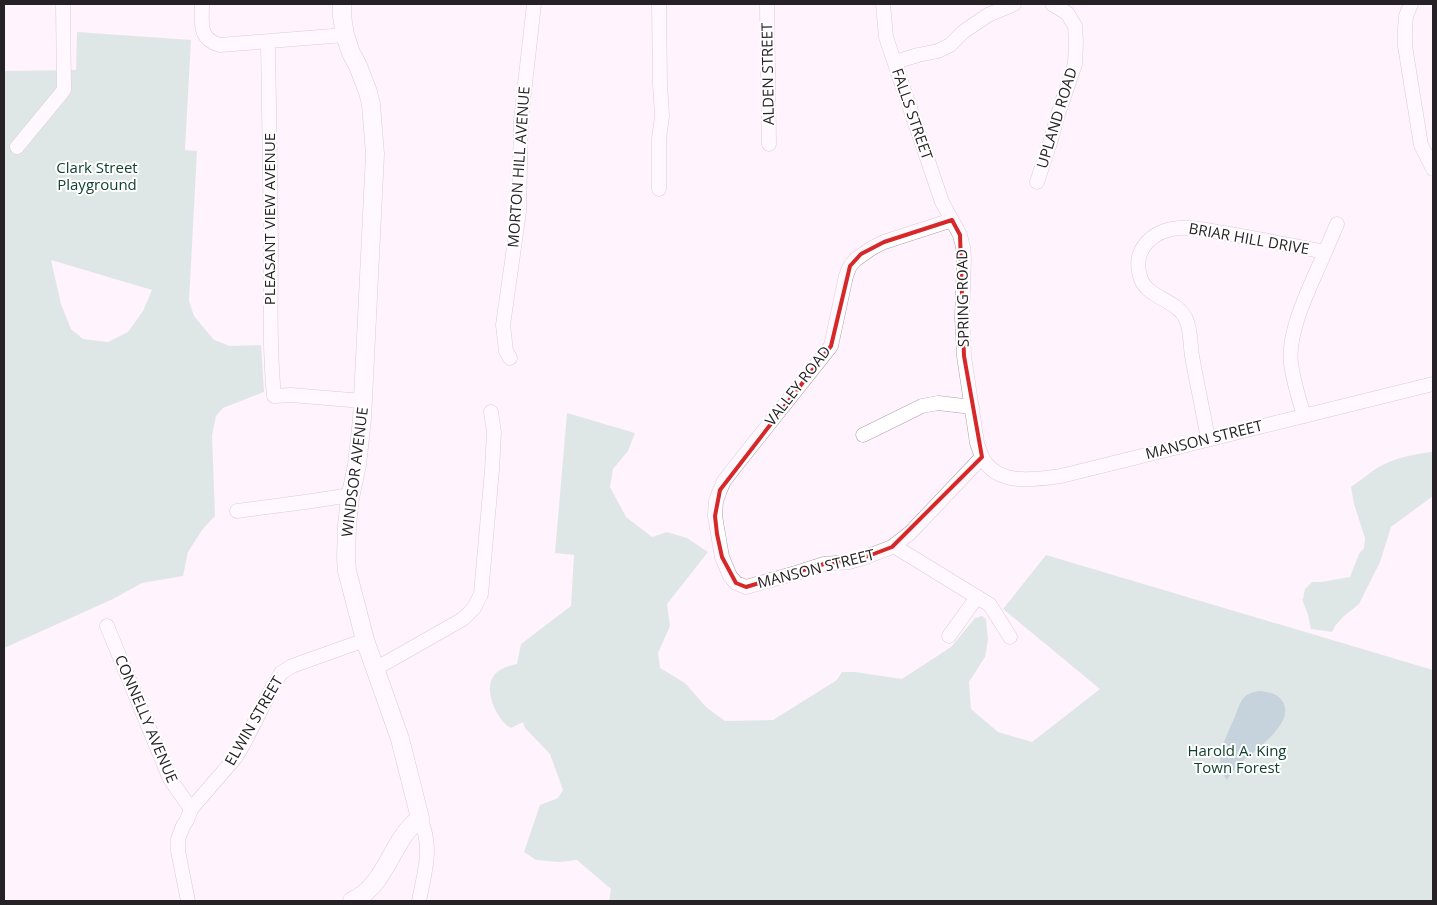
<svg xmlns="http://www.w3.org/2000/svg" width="1437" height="905" viewBox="0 0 1437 905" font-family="'Open Sans',sans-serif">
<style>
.green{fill:#b9d9c9;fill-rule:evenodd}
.water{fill:#81adb3}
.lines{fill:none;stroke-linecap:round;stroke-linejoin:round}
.minor-casing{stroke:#ad9fab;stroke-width:15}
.tertiary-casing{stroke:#ad9fab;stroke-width:19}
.minor{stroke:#fff;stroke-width:14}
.tertiary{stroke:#fff;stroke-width:18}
.marked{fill:none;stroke:#d62828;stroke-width:4;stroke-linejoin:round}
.labels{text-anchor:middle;stroke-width:4;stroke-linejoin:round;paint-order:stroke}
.street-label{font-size:15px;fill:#262125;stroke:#fff}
.park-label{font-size:15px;fill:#11422f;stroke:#fff}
</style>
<rect width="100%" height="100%" fill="#fff3fd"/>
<!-- green -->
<g class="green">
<path d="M 77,32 L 191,40 L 185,150 L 197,151 L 189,301 L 194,316 L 214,340 L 230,346 L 261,345 L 264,392 L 223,408 L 216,416 L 212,435 L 215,516 L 202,530 L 188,552 L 183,576 L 142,583 L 113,599 L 4,648 L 4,71 L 76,70 ZM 51,260 L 152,290 L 143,311 L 128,332 L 108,342 L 83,339 L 71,329 L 61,304 Z"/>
<path d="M 567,413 L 635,433 L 628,451 L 613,469 L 610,487 L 626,517 L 652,537 L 667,532 L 687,538 L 708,552 L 667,604 L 670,626 L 658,653 L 660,668 L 685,683 L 706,707 L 725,721 L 773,720 L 837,680 L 842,672 L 855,672 L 902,679 L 951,647 L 975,618 L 982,616 L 986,619 L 988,640 L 985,657 L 969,682 L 971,709 L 998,732 L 1032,742 L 1100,689 L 1003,609 L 1046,555 L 1433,670 L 1433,901 L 609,901 L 611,889 L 577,860 L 559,862 L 536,860 L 524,852 L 540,805 L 558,798 L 563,790 L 550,754 L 525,728 L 523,722 L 511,728 C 502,723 498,715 494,707 C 484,683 492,668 517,664 L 521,644 L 571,606 L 574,555 L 555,553 Z"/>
<path d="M 1433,452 L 1433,496 L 1391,527 L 1380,562 L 1359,604 L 1344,616 L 1335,626 L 1332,632 L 1311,629 L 1308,615 L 1302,599 L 1303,599 L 1305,589 L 1312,582 L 1321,582 L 1350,577 L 1359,554 L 1364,548 L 1365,538 L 1354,504 L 1351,487 C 1360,481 1368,474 1377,468 C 1394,458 1414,454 1433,452 Z"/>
</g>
<!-- water -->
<path class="water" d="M 1259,691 C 1268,692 1278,693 1283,702 C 1296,725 1250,753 1236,767 C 1233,771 1230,776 1227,780 C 1212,763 1225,739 1233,721 C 1236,715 1238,706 1242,700 C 1246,694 1252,692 1259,691 Z"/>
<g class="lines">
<!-- minor casing -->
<g class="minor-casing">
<g id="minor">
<path d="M 202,4 C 202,23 198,39 220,45 L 345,35"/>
<path d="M 659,4 L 660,84 L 662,116 L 659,139 L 659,189"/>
<path d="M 767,4 L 769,144"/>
<path d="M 883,4 L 886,37 L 890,49 L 942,202 L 960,235 L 963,247 L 964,259 L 962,318 L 963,334 L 964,356 L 977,443 L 982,457 L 910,533 L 892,547 L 863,558 L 849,562 L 824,564 L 796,573 L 746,587 L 736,583 L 730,576 L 722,557 L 715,516 L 716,501 L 720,490 L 724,481 L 738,463 L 831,346 L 846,276 L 850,266 L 855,260 L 872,248 L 884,242 L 952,220"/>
<path d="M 1411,4 L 1406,16 L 1405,29 L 1405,46 L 1421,145 L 1433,169"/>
<path d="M 268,42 C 269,108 270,174 271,240 C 271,292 269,344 274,396 L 291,395 L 363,401"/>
<path d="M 895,62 L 918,55 L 938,51 L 950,45 L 963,32 L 988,15 L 1014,4"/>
<path d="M 17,147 L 64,90 L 63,4"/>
<path d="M 1037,182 L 1050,143 L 1058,114 L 1075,64 L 1076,42 L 1075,26 L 1067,13 L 1052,4"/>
<path d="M 1325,252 L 1337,224"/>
<path d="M 510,358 L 506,351 L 503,325 L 519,212 L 521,120 L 534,4"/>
<path d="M 863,435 L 922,406 L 938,403 L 972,407"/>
<path d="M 1208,439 C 1203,411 1197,384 1192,356 C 1190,343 1191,331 1186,319 C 1177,299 1145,298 1140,276 C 1132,249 1153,230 1179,228 C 1193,226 1209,231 1224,233 C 1258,239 1291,245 1325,252 C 1312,283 1287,330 1291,363 C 1293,381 1299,398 1304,416"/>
<path d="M 982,457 C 997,486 1034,480 1061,476 L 1433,384"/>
<path d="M 237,511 L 305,502 L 351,495"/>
<path d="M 894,546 L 990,605 L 1010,637"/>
<path d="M 107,626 L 170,779 L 191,809"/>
<path d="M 949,636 L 977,597"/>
<path d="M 375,669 L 463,619 L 474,608 L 481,594 L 492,470 L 494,432 L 491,412"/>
<path d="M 188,901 L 178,851 L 178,839 L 183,826 L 187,820 L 191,809 L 235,758 L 243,745 L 272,688 L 281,673 L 292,666 L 365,640"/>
<path d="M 419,901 C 425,870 433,848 420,818"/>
</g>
</g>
<!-- tertiary casing -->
<g class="tertiary-casing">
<path id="tertiary" d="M 342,4 L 342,16 L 345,35 L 351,53 L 358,66 L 368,92 L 371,104 L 375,154 L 362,419 L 357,465 L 350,498 L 347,525 L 346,558 L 347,571 L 365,640 L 400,739 L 420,818 C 414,823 409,828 404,835 C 388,858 379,889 352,901"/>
</g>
<!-- minor -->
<use href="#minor" class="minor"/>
<!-- tertiary -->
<use href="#tertiary" class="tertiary"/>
</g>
<!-- marked area -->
<path d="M0 0H1437V905H0ZM 952,220 L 960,235 L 964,356 L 982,457 L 892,547 L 863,558 L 824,564 L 746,587 L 736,583 L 722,557 L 717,534 L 715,516 L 720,490 L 831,346 L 850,266 L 861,254 L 884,242 Z" fill="#fff3fd" fill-opacity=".55" fill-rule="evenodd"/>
<path class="marked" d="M 952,220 L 960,235 L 964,356 L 982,457 L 892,547 L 863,558 L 824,564 L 746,587 L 736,583 L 722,557 L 717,534 L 715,516 L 720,490 L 831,346 L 850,266 L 861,254 L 884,242 Z"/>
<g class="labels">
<!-- street labels -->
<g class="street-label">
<text transform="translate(768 74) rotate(-91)" y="5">ALDEN STREET</text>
<text transform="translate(912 114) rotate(71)" y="5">FALLS STREET</text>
<text transform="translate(1057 118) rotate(-73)" y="5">UPLAND ROAD</text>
<text transform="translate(519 167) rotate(-86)" y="5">MORTON HILL AVENUE</text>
<text transform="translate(270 219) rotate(-90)" y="5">PLEASANT VIEW AVENUE</text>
<text transform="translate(1249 239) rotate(10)" y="5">BRIAR HILL DRIVE</text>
<text transform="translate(963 298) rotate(-91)" y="5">SPRING ROAD</text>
<text transform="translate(798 386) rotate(-52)" y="5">VALLEY ROAD</text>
<text transform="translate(1204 440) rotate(-14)" y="5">MANSON STREET</text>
<text transform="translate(355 472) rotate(-83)" y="5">WINDSOR AVENUE</text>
<text transform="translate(816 569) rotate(-14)" y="5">MANSON STREET</text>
<text transform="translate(146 719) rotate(67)" y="5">CONNELLY AVENUE</text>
<text transform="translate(254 721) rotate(-60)" y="5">ELWIN STREET</text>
</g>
<!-- park labels -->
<g class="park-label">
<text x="97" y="173">Clark Street<tspan x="97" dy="17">Playground</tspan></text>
<text x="1237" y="756">Harold A. King<tspan x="1237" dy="17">Town Forest</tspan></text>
</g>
</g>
<!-- border -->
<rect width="1437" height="905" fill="none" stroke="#262125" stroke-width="10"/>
</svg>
